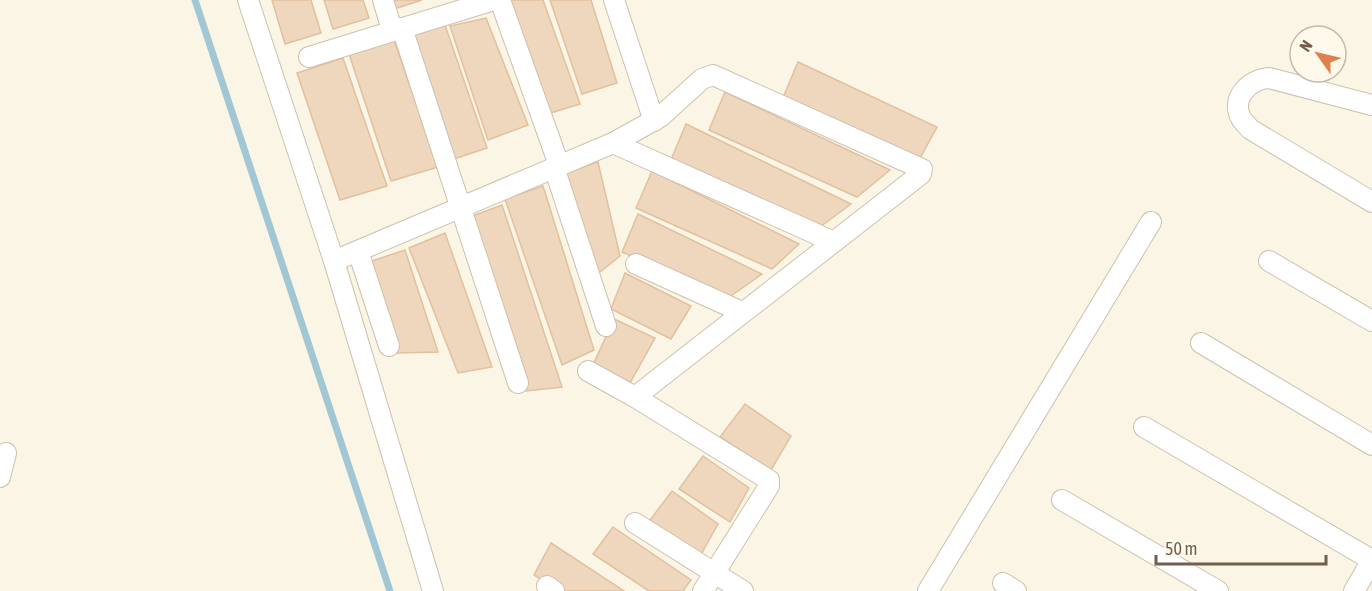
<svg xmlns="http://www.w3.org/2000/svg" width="1372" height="591" viewBox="0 0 1372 591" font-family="'Asap Condensed',sans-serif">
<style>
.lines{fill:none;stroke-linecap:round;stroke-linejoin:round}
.stream{stroke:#a1c7d5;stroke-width:7}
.building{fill:#efd7bd;stroke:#e1c09e;stroke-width:1.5}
.minor-casing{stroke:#cec0ae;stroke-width:22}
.minor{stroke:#fff;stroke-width:20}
</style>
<rect width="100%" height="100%" fill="#fbf5e5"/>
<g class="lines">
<!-- stream -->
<path class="stream" d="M 195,0 L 390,591"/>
</g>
<!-- building -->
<g class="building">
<path d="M 272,0 L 311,0 L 321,33 L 285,44 Z"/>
<path d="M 324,0 L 363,0 L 369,18 L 333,29 Z"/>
<path d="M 388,0 L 422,0 L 391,10 Z"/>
<path d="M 504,0 L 543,0 L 580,104 L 544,115 Z"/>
<path d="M 550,0 L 591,0 L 617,83 L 582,94 Z"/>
<path d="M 486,18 L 528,125 L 488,140 L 450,26 Z"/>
<path d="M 445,25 L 487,148 L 451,160 L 409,33 Z"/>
<path d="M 394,40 L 438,167 L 391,181 L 349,54 Z"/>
<path d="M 343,58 L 387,186 L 340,200 L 297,73 Z"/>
<path d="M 798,62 L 937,127 L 919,160 L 782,100 Z"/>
<path d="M 725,92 L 890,170 L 857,197 L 709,130 Z"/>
<path d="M 686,124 L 851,204 L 820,227 L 670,162 Z"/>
<path d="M 598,162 L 620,256 L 595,276 L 562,174 Z"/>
<path d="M 652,171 L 799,244 L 772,269 L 636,208 Z"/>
<path d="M 543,186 L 594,350 L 562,365 L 505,199 Z"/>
<path d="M 502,205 L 562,387 L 526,391 L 470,217 Z"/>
<path d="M 638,214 L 762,274 L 728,298 L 622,252 Z"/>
<path d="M 445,233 L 492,367 L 458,373 L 409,248 Z"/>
<path d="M 405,250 L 438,352 L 397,353 L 366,263 Z"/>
<path d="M 625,273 L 691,306 L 671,339 L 611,309 Z"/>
<path d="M 614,319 L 655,338 L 630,383 L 593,365 Z"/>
<path d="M 745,404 L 791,436 L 771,470 L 720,437 Z"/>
<path d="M 703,456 L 749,488 L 730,522 L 679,489 Z"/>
<path d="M 672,491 L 718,524 L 699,558 L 647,524 Z"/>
<path d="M 613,527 L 691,580 L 683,591 L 649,591 L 593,554 Z"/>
<path d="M 551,543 L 624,591 L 560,591 L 534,575 Z"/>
</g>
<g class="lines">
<!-- minor casing -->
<g class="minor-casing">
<g id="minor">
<path d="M 248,0 L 334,261 L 433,591"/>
<path d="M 383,0 L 392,30"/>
<path d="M 500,0 L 559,165"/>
<path d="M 614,0 L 654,121"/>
<path d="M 402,28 L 518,383"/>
<path d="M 309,57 L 494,0"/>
<path d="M 1372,105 L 1269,78 C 1250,79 1230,98 1241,118 C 1243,122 1247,125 1250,129 L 1372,202"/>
<path d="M 613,143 L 834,242"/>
<path d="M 554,167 L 606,326"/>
<path d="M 358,251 L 389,346"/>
<path d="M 334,261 L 613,143 L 660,117 L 702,79 L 713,75 L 922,169 L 921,174 L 635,397"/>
<path d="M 1269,261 L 1372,321"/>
<path d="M 636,264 L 742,312"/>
<path d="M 1201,343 L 1372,445"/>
<path d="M 588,371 L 635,397 L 769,480 L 769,486 L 703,591"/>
<path d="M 1144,427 L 1372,560"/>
<path d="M 0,477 L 6,453"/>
<path d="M 1062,500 L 1218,591"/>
<path d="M 635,523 L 743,591"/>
<path d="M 1003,583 L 1016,591"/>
<path d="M 547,586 L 554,591"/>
<path d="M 928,591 L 1151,222"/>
<path d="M 1354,591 L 1372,560"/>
</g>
</g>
<!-- minor -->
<use href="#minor" class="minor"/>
</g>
<!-- north arrow -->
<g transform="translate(1318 54) rotate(304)"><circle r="28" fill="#fef9eb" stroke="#c6bbab" stroke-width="1.5"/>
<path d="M0-4.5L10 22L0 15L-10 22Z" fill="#e0804f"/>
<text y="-9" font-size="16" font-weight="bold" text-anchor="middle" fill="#735e4b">N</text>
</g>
<!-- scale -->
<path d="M1156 555v9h170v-9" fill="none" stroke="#735e4b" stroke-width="3"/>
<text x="1165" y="555" font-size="18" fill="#735e4b" stroke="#fef9eb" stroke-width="4.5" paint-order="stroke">50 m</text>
</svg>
